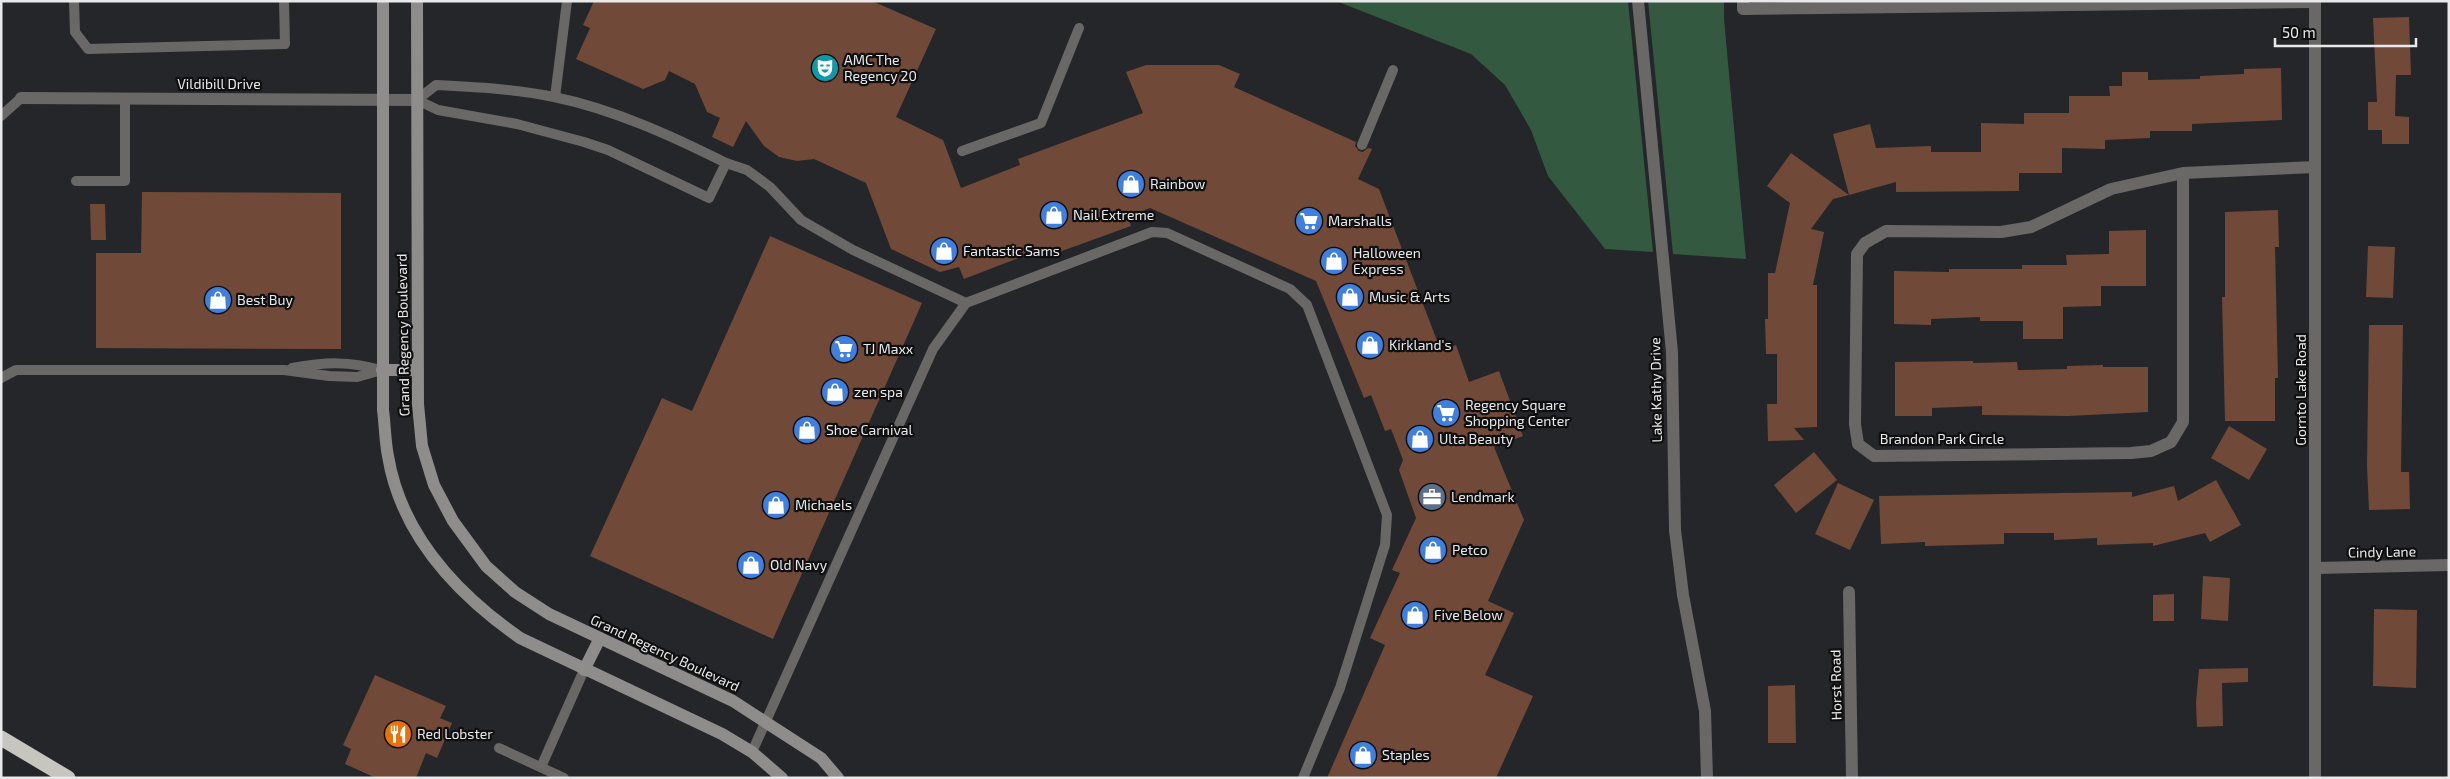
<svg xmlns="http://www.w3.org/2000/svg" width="2450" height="779" viewBox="0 0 2450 779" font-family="'Exo 2',sans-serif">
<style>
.forest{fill:#335941}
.building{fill:#704939}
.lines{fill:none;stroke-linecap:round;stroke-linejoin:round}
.lane{stroke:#696866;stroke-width:10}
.street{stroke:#696866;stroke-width:12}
.secondary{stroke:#8f8d8b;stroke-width:12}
.highway{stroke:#c7c5c0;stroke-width:15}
.labels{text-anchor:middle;stroke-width:4.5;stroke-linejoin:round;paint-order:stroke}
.poi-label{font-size:14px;fill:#e9e9ec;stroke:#0f0f10;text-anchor:start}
.street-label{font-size:14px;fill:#e9e9ec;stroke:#0f0f10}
</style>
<rect width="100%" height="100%" fill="#252629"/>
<!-- forest -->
<g class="forest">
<path d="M 1336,1 L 1628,1 L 1653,252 L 1605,249 L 1548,176 L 1531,130 L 1505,85 L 1471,54 Z"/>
<path d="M 1648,1 L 1724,1 L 1724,19 L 1746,259 L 1673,254 Z"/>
</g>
<!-- building -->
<g class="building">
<path d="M 594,1 L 872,1 L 936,29 L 896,117 L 943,140 L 961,188 L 1020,165 L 1018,159 L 1143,113 L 1126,72 L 1146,65 L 1219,65 L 1240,74 L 1234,87 L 1356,142 L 1355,146 L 1359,151 L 1363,152 L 1368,148 L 1372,149 L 1358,179 L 1379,189 L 1441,351 L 1456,345 L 1469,382 L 1499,371 L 1523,436 L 1494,447 L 1524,520 L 1488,601 L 1514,613 L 1485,675 L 1533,696 L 1496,778 L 1327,778 L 1385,645 L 1370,638 L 1400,573 L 1392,570 L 1416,518 L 1399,470 L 1403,460 L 1391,429 L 1385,431 L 1371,395 L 1364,398 L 1316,281 L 1150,208 L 1128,217 L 1131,226 L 1048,256 L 1045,248 L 964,279 L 959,267 L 940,272 L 891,249 L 866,183 L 814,159 L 797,161 L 779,157 L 764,146 L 746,121 L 733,147 L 712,137 L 720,118 L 707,112 L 695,84 L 669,71 L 665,80 L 643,89 L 576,59 L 590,28 L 583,25 Z"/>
<path d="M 2409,17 L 2411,75 L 2396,75 L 2395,116 L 2409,117 L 2409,144 L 2382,144 L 2382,130 L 2368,130 L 2368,102 L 2377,102 L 2373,18 Z"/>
<path d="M 2281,68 L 2282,120 L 2192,124 L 2192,131 L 2150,131 L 2150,138 L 2105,140 L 2105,149 L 2062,148 L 2062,173 L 2019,173 L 2019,191 L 1896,192 L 1896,182 L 1849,195 L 1833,134 L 1870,124 L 1876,148 L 1931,146 L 1931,152 L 1981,152 L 1981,123 L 2024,124 L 2024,113 L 2069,113 L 2069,96 L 2110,96 L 2109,86 L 2122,86 L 2122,72 L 2148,72 L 2148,80 L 2200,79 L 2200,76 L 2244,74 L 2244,69 Z"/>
<path d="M 1791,153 L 1849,195 L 1833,199 L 1811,229 L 1824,232 L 1813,285 L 1817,285 L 1817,427 L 1794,428 L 1804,440 L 1768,441 L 1767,404 L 1777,404 L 1777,354 L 1766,354 L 1765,319 L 1768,319 L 1768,273 L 1775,273 L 1790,203 L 1767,186 Z"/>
<path d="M 142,192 L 341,193 L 341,349 L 96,348 L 96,253 L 141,253 Z"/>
<path d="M 90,204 L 105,204 L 106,240 L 91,240 Z"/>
<path d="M 2278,210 L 2279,247 L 2275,247 L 2278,378 L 2275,378 L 2275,421 L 2225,421 L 2222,297 L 2225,297 L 2225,212 Z"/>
<path d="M 2146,230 L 2146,286 L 2101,286 L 2101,306 L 2063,307 L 2063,339 L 2023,339 L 2023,321 L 1980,321 L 1980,317 L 1931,319 L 1931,325 L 1894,324 L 1894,271 L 1949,272 L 1949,269 L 2022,269 L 2022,265 L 2067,265 L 2066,255 L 2109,254 L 2109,231 Z"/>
<path d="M 770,236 L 922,303 L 773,639 L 590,556 L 662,398 L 692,411 Z"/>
<path d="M 2368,246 L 2395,247 L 2393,298 L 2366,297 Z"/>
<path d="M 2369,325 L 2403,325 L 2401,472 L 2409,472 L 2410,509 L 2369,510 L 2367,466 Z"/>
<path d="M 1973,361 L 1973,363 L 2017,362 L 2018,370 L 2067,369 L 2067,366 L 2103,365 L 2103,367 L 2148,367 L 2148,412 L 2068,416 L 1982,415 L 1982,406 L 1932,408 L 1932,416 L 1895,416 L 1895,362 Z"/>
<path d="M 2229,426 L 2267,449 L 2249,480 L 2211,458 Z"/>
<path d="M 1814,452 L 1837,480 L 1796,513 L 1774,485 Z"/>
<path d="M 2216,480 L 2241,525 L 2210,542 L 2205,533 L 2153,546 L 2153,543 L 2097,545 L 2097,538 L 2054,540 L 2054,533 L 2004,533 L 2004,544 L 1925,546 L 1925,542 L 1881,544 L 1879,496 L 2132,492 L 2132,497 L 2174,486 L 2178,501 Z"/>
<path d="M 1838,483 L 1874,500 L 1850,550 L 1815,534 Z"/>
<path d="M 2203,576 L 2230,578 L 2228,621 L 2201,619 Z"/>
<path d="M 2174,594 L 2174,621 L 2153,621 L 2153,595 Z"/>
<path d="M 2374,609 L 2417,610 L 2416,688 L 2373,686 Z"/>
<path d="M 2248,668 L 2248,682 L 2222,683 L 2223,726 L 2197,727 L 2196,702 L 2199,669 Z"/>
<path d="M 375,675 L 446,706 L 440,718 L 452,723 L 437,758 L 426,753 L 416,778 L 376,778 L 345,764 L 351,749 L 343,745 Z"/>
<path d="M 1795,685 L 1796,743 L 1768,743 L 1768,686 Z"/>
</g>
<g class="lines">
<!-- lane -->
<g class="lane">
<path d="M 74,1 L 75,32 L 88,49 L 285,44 L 284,1"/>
<path d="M 436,85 C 476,87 516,89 554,97 C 613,109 672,136 726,163 L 709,198 L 608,150 L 584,142 L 517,124 L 438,110 L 417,100 Z"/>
<path d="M 555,97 L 567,1"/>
<path d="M 1,116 L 21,98"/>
<path d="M 1362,145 L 1393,70"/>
<path d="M 962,151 L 1041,123 L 1079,28"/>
<path d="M 726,163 L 747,170 L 770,187 L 801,220 L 853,250 L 966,303"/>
<path d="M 76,181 L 125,181 L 125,99"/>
<path d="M 292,368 C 325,362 349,361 381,370"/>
<path d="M 1,378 L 16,370 L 284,370 L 329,376 L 357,377 L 382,370"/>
<path d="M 499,748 L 564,778"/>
<path d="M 752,752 L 933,349 L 966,303 L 1152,232 L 1167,233 L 1290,289 L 1307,305 L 1387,515 L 1385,545 L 1340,688 L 1303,778"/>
<path d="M 541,767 L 584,670"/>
</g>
<!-- street -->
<g class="street">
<path d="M 1638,1 L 1672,352 L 1675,530 L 1683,595 L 1705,711 L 1707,778"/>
<path d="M 1743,1 L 1743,9 L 2315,2"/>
<path d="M 21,98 L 417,100"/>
<path d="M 2183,173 L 2183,422 L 2171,442 L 2151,451 L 2131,453 L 1874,456 L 1858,444 L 1855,424 L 1857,254 L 1865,243 L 1886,231 L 2001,232 L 2031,227 L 2111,189 L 2183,173 L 2315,167"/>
<path d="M 2316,568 L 2449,565"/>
<path d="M 1849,592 L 1852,778"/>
<path d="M 2315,778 L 2315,1"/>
</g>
<!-- secondary -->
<g class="secondary">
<path d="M 383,1 L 383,410 C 385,425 385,441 388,456 C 401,535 457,594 520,638 L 722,734 L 752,752 L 782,778"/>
<path d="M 417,1 L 418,404 L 422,446 L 434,485 L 453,521 L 486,566 L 515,592 L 549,614 L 733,701 L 821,758 L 838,778"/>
<path d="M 382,370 L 416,370"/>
<path d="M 584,670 L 600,638"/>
</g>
<!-- highway -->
<path class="highway" d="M 1,738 L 68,778"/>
</g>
<!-- icons -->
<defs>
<g id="theatre-disc" transform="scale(1.4375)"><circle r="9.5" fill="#0f9aa8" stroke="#0f0f10"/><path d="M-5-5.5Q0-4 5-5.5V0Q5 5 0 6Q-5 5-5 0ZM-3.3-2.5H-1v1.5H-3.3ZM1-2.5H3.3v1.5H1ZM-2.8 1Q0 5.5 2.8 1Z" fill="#fff"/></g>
<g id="shop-disc" transform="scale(1.4375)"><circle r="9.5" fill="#3f7fe0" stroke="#0f0f10"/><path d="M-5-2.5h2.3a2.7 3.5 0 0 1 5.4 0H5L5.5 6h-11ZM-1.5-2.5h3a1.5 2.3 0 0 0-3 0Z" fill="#fff"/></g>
<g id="supermarket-disc" transform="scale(1.4375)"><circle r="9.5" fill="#3f7fe0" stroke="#0f0f10"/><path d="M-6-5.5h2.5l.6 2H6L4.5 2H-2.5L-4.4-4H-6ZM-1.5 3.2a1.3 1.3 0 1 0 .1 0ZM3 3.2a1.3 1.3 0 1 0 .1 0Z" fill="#fff"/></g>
<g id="office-disc" transform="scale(1.4375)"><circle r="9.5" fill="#5c6f8a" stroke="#0f0f10"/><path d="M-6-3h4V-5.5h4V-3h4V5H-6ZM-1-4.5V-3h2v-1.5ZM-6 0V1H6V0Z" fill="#fff"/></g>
<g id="restaurant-disc" transform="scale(1.4375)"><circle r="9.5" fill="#e8710a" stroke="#0f0f10"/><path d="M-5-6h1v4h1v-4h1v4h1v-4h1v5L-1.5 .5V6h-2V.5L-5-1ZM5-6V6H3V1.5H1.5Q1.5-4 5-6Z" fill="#fff"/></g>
</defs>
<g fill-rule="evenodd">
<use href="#theatre-disc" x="825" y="68"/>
<use href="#shop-disc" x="1131" y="184"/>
<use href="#shop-disc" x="1054" y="215"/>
<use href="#supermarket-disc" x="1309" y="221"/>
<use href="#shop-disc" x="944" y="251"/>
<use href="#shop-disc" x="1334" y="261"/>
<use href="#shop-disc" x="1350" y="297"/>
<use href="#shop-disc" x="218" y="300"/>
<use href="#shop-disc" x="1370" y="345"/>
<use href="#supermarket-disc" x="844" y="349"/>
<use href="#shop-disc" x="835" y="392"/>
<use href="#supermarket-disc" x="1446" y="413"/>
<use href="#shop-disc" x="807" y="430"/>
<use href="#shop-disc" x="1420" y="439"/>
<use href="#office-disc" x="1432" y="497"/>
<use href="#shop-disc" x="776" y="505"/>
<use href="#shop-disc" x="1433" y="550"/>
<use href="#shop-disc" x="751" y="565"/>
<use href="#shop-disc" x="1415" y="615"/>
<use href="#restaurant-disc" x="398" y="734"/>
<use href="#shop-disc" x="1363" y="755"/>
</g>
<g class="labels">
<!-- poi labels -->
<g class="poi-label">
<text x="844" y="65">AMC The<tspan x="844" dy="16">Regency 20</tspan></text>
<text x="1150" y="189">Rainbow</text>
<text x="1073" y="220">Nail Extreme</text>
<text x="1328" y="226">Marshalls</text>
<text x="963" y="256">Fantastic Sams</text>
<text x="1353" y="258">Halloween<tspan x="1353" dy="16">Express</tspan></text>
<text x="1369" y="302">Music &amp; Arts</text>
<text x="237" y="305">Best Buy</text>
<text x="1389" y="350">Kirkland's</text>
<text x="863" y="354">TJ Maxx</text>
<text x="854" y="397">zen spa</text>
<text x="1465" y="410">Regency Square<tspan x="1465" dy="16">Shopping Center</tspan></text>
<text x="826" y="435">Shoe Carnival</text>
<text x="1439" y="444">Ulta Beauty</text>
<text x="1451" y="502">Lendmark</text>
<text x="795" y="510">Michaels</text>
<text x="1452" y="555">Petco</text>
<text x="770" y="570">Old Navy</text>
<text x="1434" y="620">Five Below</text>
<text x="417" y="739">Red Lobster</text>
<text x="1382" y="760">Staples</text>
</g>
<!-- street labels -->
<g class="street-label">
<text x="219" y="89">Vildibill Drive</text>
<text transform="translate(403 335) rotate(-91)" y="5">Grand Regency Boulevard</text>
<text transform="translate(1656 390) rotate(-91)" y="5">Lake Kathy Drive</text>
<text transform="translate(2301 390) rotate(-90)" y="5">Gornto Lake Road</text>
<text x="1942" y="444">Brandon Park Circle</text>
<text transform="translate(2382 552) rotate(-1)" y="5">Cindy Lane</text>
<text transform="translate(665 653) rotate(25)" y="5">Grand Regency Boulevard</text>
<text transform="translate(1836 685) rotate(-91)" y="5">Horst Road</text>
</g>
</g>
<!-- border -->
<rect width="2450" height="779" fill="none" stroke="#e9e9ec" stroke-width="5"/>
<!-- scale -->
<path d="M2275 38v8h141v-8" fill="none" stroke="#e9e9ec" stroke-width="2.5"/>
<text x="2282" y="38" font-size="15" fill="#e9e9ec" stroke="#0f0f10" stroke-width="4" paint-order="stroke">50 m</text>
</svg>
